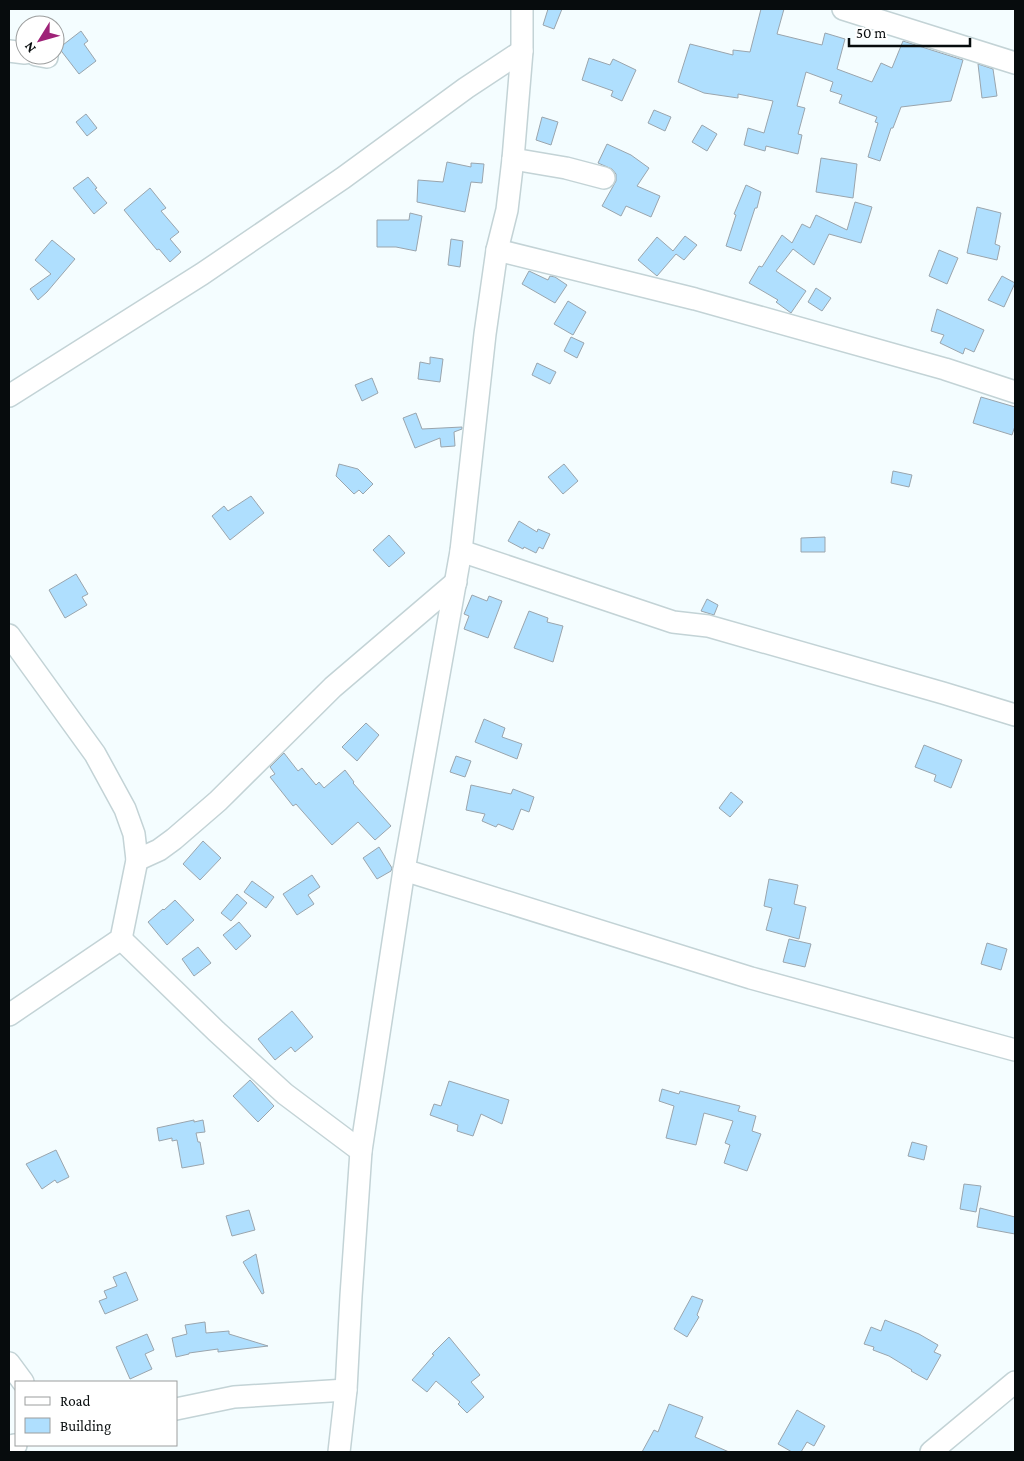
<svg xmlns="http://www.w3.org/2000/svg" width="1024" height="1461" viewBox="0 0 1024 1461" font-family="'Crimson Pro',serif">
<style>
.building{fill:#afdffe;stroke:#9aa5ad}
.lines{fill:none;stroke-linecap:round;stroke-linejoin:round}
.minor-casing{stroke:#c3d3d6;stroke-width:24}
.minor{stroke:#fff;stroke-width:21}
</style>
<rect width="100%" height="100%" fill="#f4fdff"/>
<!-- building -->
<g class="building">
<path d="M 548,9 L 562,9 L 554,29 L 543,25 Z"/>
<path d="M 761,9 L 784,9 L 777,34 L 822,45 L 825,33 L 845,39 L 837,69 L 872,82 L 881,63 L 892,68 L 903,41 L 963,60 L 951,101 L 901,107 L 893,128 L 891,128 L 880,161 L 868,157 L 878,123 L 875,122 L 877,117 L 839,103 L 842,95 L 830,91 L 833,82 L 806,72 L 797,106 L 805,108 L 798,134 L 802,135 L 798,154 L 766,146 L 765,151 L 744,145 L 748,128 L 764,133 L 773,101 L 738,94 L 738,98 L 704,93 L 678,82 L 690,44 L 733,55 L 733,50 L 750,52 Z"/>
<path d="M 81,31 L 88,41 L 84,44 L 96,61 L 79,74 L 59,48 Z"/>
<path d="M 589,58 L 610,65 L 613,59 L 636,70 L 622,101 L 611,96 L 613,91 L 582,80 Z"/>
<path d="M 978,64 L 993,69 L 997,96 L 982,98 Z"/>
<path d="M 654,110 L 671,117 L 665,131 L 648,123 Z"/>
<path d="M 86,114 L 97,128 L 87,136 L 76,122 Z"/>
<path d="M 542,117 L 558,122 L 551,145 L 536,140 Z"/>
<path d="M 702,125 L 717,134 L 707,151 L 692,142 Z"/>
<path d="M 607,144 L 631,155 L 649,168 L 637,186 L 660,196 L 651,217 L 626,206 L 621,216 L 602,206 L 616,181 L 616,174 L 612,169 L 598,163 Z"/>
<path d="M 821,158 L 857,164 L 853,198 L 816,192 Z"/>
<path d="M 447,162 L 471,167 L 471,163 L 484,164 L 482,183 L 471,182 L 465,212 L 417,202 L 418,180 L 443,182 Z"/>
<path d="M 88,177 L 97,188 L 95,189 L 107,203 L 94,214 L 73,188 Z"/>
<path d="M 746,185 L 761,192 L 757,208 L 755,208 L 741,251 L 726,246 L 736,215 L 734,214 Z"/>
<path d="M 150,188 L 166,208 L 161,211 L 179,232 L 170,239 L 181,252 L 170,262 L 159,249 L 157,250 L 124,210 Z"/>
<path d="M 855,202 L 872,207 L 861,243 L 829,234 L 814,265 L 793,249 L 776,271 L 806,291 L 791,313 L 776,302 L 778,300 L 749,283 L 759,266 L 762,267 L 782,235 L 792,243 L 802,224 L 810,228 L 816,215 L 847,230 Z"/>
<path d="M 977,207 L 1001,213 L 995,244 L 1000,246 L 997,260 L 967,253 Z"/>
<path d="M 410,213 L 422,216 L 416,251 L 396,247 L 377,247 L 377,220 L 409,220 Z"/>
<path d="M 685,236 L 697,245 L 684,260 L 676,254 L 657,276 L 638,260 L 657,237 L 673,251 Z"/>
<path d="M 451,239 L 463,241 L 460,267 L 448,265 Z"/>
<path d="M 52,240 L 75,259 L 47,292 L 38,300 L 30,289 L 51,274 L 35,260 Z"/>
<path d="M 939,250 L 958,258 L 947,284 L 929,276 Z"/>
<path d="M 529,271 L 548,280 L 550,276 L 555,277 L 567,285 L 555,303 L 522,284 Z"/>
<path d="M 1002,276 L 1015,283 L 1004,307 L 988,300 Z"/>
<path d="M 816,288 L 831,298 L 822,311 L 808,302 Z"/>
<path d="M 568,301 L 586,312 L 573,335 L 554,324 Z"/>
<path d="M 937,309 L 984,330 L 974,352 L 965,348 L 963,354 L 940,343 L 944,335 L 931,331 Z"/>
<path d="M 571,337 L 584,343 L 577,358 L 564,351 Z"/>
<path d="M 430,357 L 443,359 L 440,382 L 418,379 L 420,362 L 430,364 Z"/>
<path d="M 537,363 L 556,372 L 550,384 L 532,375 Z"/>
<path d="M 372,378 L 378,393 L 362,401 L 355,385 Z"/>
<path d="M 981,397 L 1015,407 L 1015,426 L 1012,435 L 973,423 Z"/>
<path d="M 416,413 L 422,429 L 462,427 L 462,429 L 454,432 L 455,446 L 441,447 L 440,438 L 415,448 L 403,418 Z"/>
<path d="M 339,464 L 358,469 L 373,484 L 363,494 L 359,490 L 354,494 L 336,476 Z"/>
<path d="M 564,464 L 578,481 L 563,494 L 548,477 Z"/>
<path d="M 893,471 L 912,475 L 909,487 L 891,483 Z"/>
<path d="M 251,496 L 264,513 L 230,540 L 212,516 L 224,506 L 228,511 Z"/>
<path d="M 519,521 L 537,532 L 538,529 L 550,534 L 543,549 L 539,547 L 536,553 L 524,547 L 523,549 L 508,541 Z"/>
<path d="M 389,535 L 405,553 L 389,567 L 373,550 Z"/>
<path d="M 825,537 L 825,552 L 801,552 L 801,538 Z"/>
<path d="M 76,574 L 88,594 L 82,597 L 87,605 L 65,618 L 49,590 Z"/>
<path d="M 472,595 L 487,601 L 489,596 L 502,601 L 488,638 L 464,629 L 469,616 L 464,614 Z"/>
<path d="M 707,599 L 718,605 L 714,615 L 701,611 Z"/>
<path d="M 529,611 L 548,618 L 547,622 L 563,626 L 553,662 L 514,648 Z"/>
<path d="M 484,719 L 505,728 L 502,737 L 522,744 L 517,759 L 475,742 Z"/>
<path d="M 366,723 L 379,735 L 357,761 L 342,747 Z"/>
<path d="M 924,745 L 962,760 L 951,788 L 934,781 L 936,775 L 915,767 Z"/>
<path d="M 284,753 L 298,771 L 302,768 L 316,785 L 319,782 L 324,788 L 345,770 L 354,782 L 353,783 L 391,826 L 375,840 L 358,822 L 332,845 L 296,804 L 293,806 L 270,777 L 275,774 L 270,767 Z"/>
<path d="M 456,756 L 471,761 L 465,777 L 450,772 Z"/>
<path d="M 471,785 L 511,794 L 513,789 L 534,797 L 529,812 L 521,809 L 513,830 L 498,824 L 496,827 L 482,821 L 485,814 L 466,810 Z"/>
<path d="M 731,792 L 743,802 L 730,817 L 719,808 Z"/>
<path d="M 203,841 L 221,858 L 200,880 L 183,864 Z"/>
<path d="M 379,847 L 392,868 L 391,871 L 377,879 L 363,858 Z"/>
<path d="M 312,875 L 320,887 L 308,895 L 314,904 L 297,915 L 283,894 Z"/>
<path d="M 769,879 L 798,885 L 794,904 L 806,907 L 799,939 L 766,930 L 772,908 L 764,906 Z"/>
<path d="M 252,881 L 274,897 L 266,908 L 244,892 Z"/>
<path d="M 237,894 L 247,903 L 231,921 L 221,913 Z"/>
<path d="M 175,900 L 194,920 L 167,945 L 148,922 L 163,909 L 164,910 Z"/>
<path d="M 239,922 L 251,936 L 236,950 L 223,935 Z"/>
<path d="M 789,939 L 811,944 L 805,967 L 783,962 Z"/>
<path d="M 987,943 L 1007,949 L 1001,970 L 981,964 Z"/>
<path d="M 198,947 L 211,963 L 194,976 L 182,959 Z"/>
<path d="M 292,1011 L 313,1037 L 295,1052 L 291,1047 L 275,1060 L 258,1039 Z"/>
<path d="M 250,1080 L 274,1106 L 258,1122 L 233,1096 Z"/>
<path d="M 449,1081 L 509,1100 L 502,1124 L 481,1114 L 473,1136 L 457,1131 L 458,1125 L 430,1115 L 434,1104 L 441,1106 Z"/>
<path d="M 662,1089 L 679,1094 L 680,1091 L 740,1106 L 738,1111 L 756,1116 L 752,1131 L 761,1134 L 747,1171 L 724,1163 L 730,1145 L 725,1143 L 733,1121 L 704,1113 L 696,1145 L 666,1138 L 674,1106 L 659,1101 Z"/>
<path d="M 194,1120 L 194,1122 L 203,1120 L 205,1132 L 196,1133 L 198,1142 L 200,1142 L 204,1164 L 182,1168 L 177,1140 L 172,1141 L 172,1138 L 159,1141 L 157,1128 Z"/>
<path d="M 912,1142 L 927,1146 L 924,1160 L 908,1156 Z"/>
<path d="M 56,1150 L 69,1177 L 57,1183 L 55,1180 L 42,1189 L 26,1164 Z"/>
<path d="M 964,1184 L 981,1186 L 976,1212 L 960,1209 Z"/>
<path d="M 980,1208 L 1015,1217 L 1015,1234 L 977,1227 Z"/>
<path d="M 249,1210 L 255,1230 L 232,1236 L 226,1216 Z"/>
<path d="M 256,1254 L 264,1293 L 262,1294 L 243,1262 Z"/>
<path d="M 126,1272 L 138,1300 L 105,1314 L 99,1301 L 107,1298 L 104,1291 L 117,1286 L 113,1277 Z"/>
<path d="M 692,1296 L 703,1300 L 697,1315 L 699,1317 L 687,1337 L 674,1329 Z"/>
<path d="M 885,1320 L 919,1334 L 938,1345 L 934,1352 L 941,1355 L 927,1380 L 911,1371 L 912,1370 L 889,1356 L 873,1350 L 874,1347 L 864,1344 L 871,1327 L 881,1331 Z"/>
<path d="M 205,1322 L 206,1333 L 229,1331 L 229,1334 L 268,1346 L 218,1352 L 218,1349 L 189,1353 L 189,1354 L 176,1357 L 172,1338 L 187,1334 L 185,1325 Z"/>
<path d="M 147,1334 L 154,1350 L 145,1354 L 152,1369 L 130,1379 L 116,1347 Z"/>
<path d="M 449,1337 L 480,1375 L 471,1382 L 484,1397 L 467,1413 L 458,1404 L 460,1402 L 436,1381 L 427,1392 L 412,1380 L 434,1355 L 432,1354 Z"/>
<path d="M 669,1404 L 703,1417 L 695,1437 L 729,1452 L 642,1452 L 654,1430 L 658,1432 Z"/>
<path d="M 797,1410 L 825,1426 L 814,1446 L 807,1442 L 801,1452 L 792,1452 L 778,1444 Z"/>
</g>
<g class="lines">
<!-- minor casing -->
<g class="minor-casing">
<g id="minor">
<path d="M 843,9 L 1015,63"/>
<path d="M 9,51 L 25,53"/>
<path d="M 36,55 L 47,57"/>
<path d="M 513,159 L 566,168 L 604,178"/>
<path d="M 497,250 L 695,299 L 945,369 L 1015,392"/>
<path d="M 9,396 L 202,274 L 343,178 L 466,88 L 522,51"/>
<path d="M 461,551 L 673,622 L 708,626 L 943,693 L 1015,715"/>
<path d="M 9,635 L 95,754 L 125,809 L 134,834 L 137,860 L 121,939 L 9,1015"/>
<path d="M 137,860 L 159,850 L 174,839 L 218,801 L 333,687 L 456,582"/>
<path d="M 404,870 L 751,978 L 1015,1050"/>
<path d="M 121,939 L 216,1031 L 285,1094 L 361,1151"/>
<path d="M 9,1363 L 23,1382"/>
<path d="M 176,1409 L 234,1397 L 346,1390"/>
<path d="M 14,1445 L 16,1445"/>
<path d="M 339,1452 L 346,1390 L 351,1296 L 361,1151 L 404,870 L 461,551 L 485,334 L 497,250 L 507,210 L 513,159 L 522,51 L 522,9"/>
<path d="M 931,1452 L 1015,1382"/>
</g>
</g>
<!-- minor -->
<use href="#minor" class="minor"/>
</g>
<!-- border -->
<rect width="1024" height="1461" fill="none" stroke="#070c0d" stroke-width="20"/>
<!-- legend -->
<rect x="15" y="1381" width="162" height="65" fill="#ffffff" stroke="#9c9e9e"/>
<rect x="25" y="1397" width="25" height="8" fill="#ffffff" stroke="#9c9e9e"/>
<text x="60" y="1406" font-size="15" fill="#070c0d">Road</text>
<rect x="25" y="1418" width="25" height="15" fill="#afdffe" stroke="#9c9e9e"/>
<text x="60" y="1431" font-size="15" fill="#070c0d">Building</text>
<!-- north arrow -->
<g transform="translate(40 40) rotate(233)"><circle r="24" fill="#ffffff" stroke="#9c9e9e"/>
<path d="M0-4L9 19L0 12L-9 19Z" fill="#9e2278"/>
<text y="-8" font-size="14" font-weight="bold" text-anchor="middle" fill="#070c0d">N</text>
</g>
<!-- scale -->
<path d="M849 38v8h121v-8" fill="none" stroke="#070c0d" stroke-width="2.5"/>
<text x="856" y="38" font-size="15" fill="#070c0d" stroke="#ffffff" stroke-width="4" paint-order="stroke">50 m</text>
</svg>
